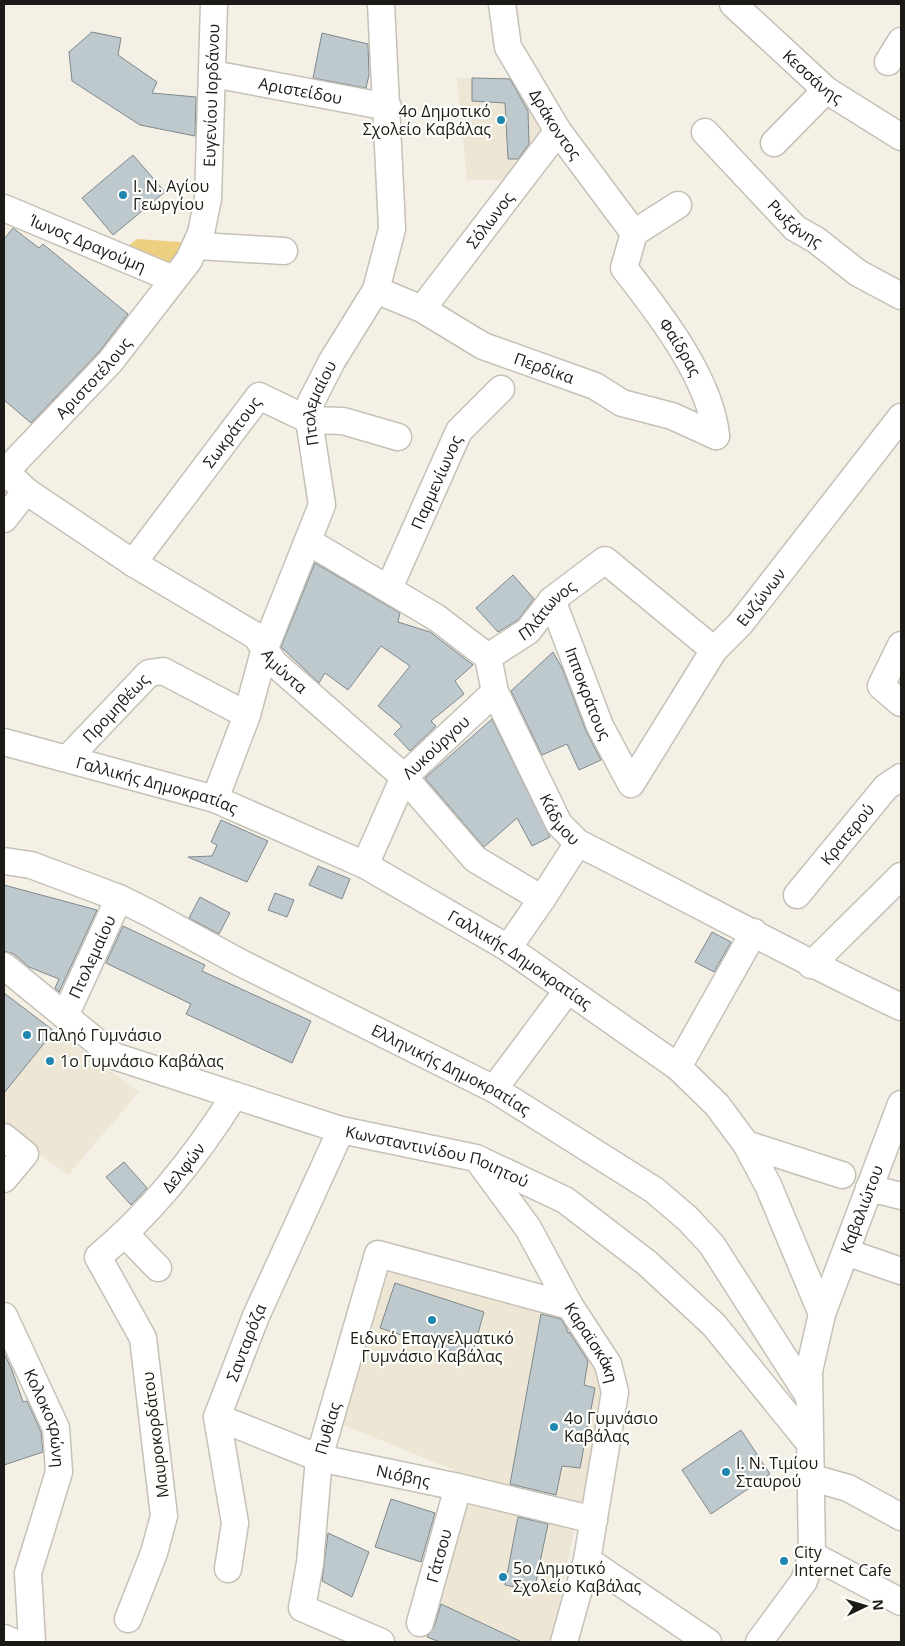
<svg xmlns="http://www.w3.org/2000/svg" width="905" height="1646" viewBox="0 0 905 1646" font-family="'Open Sans',sans-serif">
<style>
.built{fill:#ede6d4}
.green{fill:#edcf82}
.building{fill:#bec9ce;stroke:#7e888d}
.lines{fill:none;stroke-linecap:round;stroke-linejoin:round}
.minor-casing{stroke:#c5c1b7;stroke-width:29}
.minor{stroke:#fff;stroke-width:26}
.poi-dot{fill:#1e86af;stroke:#fefefb;stroke-width:2}
.labels{text-anchor:middle;stroke-width:4.5;stroke-linejoin:round;paint-order:stroke}
.street-label{font-size:16px;fill:#1b1a16;stroke:#fefefb}
.poi-label{font-size:16px;fill:#1b1a16;stroke:#fefefb;text-anchor:start}
</style>
<rect width="100%" height="100%" fill="#f4f0e6"/>
<!-- built -->
<g class="built">
<path d="M 524,77 L 540,98 L 543,142 L 511,180 L 467,180 L 457,78 Z"/>
<path d="M 5,994 L 139,1092 L 68,1175 L 4,1128 Z"/>
<path d="M 375,1257 L 567,1308 L 603,1370 L 606,1402 L 581,1512 L 491,1485 L 331,1420 Z"/>
<path d="M 462,1491 L 577,1517 L 552,1642 L 436,1642 L 425,1637 Z"/>
</g>
<!-- green -->
<path class="green" d="M 137,239 L 181,242 L 181,254 L 168,265 L 127,247 Z"/>
<!-- building -->
<g class="building">
<path d="M 92,32 L 121,38 L 118,55 L 157,82 L 152,93 L 196,97 L 195,136 L 140,125 L 72,81 L 69,52 Z"/>
<path d="M 322,33 L 368,44 L 369,75 L 366,88 L 313,78 Z"/>
<path d="M 472,78 L 510,79 L 528,111 L 529,144 L 518,159 L 508,159 L 505,103 L 472,101 Z"/>
<path d="M 133,155 L 165,192 L 113,235 L 82,198 Z"/>
<path d="M 13,228 L 39,248 L 43,244 L 128,314 L 99,352 L 31,423 L 4,400 L 4,239 Z"/>
<path d="M 315,563 L 400,613 L 398,622 L 430,632 L 473,665 L 455,681 L 464,694 L 431,721 L 436,726 L 410,751 L 394,734 L 402,726 L 378,706 L 410,666 L 381,646 L 348,690 L 325,673 L 319,683 L 281,647 Z"/>
<path d="M 513,575 L 534,599 L 518,620 L 498,632 L 476,608 Z"/>
<path d="M 553,652 L 563,670 L 586,731 L 601,760 L 579,770 L 567,744 L 542,755 L 511,691 Z"/>
<path d="M 492,719 L 550,837 L 532,846 L 517,818 L 484,847 L 425,778 Z"/>
<path d="M 221,820 L 268,841 L 247,882 L 188,857 L 212,856 L 217,845 L 211,842 Z"/>
<path d="M 318,866 L 350,879 L 342,899 L 309,885 Z"/>
<path d="M 4,885 L 97,910 L 59,992 L 55,988 L 59,979 L 29,967 L 14,954 L 4,951 Z"/>
<path d="M 275,893 L 294,900 L 287,917 L 268,910 Z"/>
<path d="M 200,897 L 230,913 L 219,934 L 189,918 Z"/>
<path d="M 123,926 L 205,965 L 202,971 L 311,1021 L 292,1063 L 186,1014 L 191,1004 L 106,963 Z"/>
<path d="M 712,932 L 731,942 L 714,972 L 695,962 Z"/>
<path d="M 4,993 L 54,1031 L 4,1093 Z"/>
<path d="M 124,1162 L 147,1188 L 131,1205 L 106,1177 Z"/>
<path d="M 395,1283 L 484,1312 L 471,1358 L 380,1328 Z"/>
<path d="M 541,1314 L 561,1319 L 567,1329 L 567,1332 L 570,1333 L 588,1361 L 584,1385 L 595,1388 L 580,1468 L 562,1466 L 556,1495 L 510,1484 Z"/>
<path d="M 4,1353 L 12,1370 L 23,1402 L 27,1401 L 41,1432 L 43,1452 L 4,1465 Z"/>
<path d="M 741,1430 L 770,1474 L 711,1514 L 682,1470 Z"/>
<path d="M 391,1499 L 435,1513 L 421,1562 L 375,1547 Z"/>
<path d="M 518,1517 L 548,1524 L 534,1591 L 505,1585 Z"/>
<path d="M 328,1533 L 369,1552 L 352,1597 L 322,1581 Z"/>
<path d="M 441,1604 L 522,1642 L 440,1642 L 427,1637 L 434,1627 Z"/>
</g>
<g class="lines">
<!-- minor casing -->
<g class="minor-casing">
<g id="minor">
<path id="s1" d="M 502,4 L 508,47 L 558,131 L 634,233 L 624,268 C 659,313 711,379 716,436"/>
<path id="s2" d="M 733,4 L 826,90 L 901,137"/>
<path d="M 888,62 L 901,41"/>
<path id="s3" d="M 213,74 L 388,107"/>
<path id="s4" d="M 705,132 L 795,228 L 816,240 L 858,273 L 901,296"/>
<path d="M 774,143 L 826,90"/>
<path id="s5" d="M 4,208 L 173,279"/>
<path d="M 634,233 L 678,205"/>
<path d="M 197,246 L 284,251"/>
<path id="s6" d="M 376,290 L 422,309 L 483,346 L 595,386 L 622,403 L 672,416 L 716,436"/>
<path id="s7" d="M 422,309 L 558,131"/>
<path id="s8" d="M 4,470 L 26,491 L 133,563 L 256,636 L 274,663 L 404,777 L 475,859 L 542,899"/>
<path id="s9" d="M 5,472 L 110,362 L 189,260 L 201,233 L 208,199 L 214,4"/>
<path d="M 4,519 L 26,491"/>
<path id="s10" d="M 309,542 L 437,618 L 488,657 L 495,692 L 559,824 L 578,843 C 686,897 792,956 901,1007"/>
<path id="s11" d="M 133,563 L 259,396 L 309,420 L 343,421 L 398,437"/>
<path id="s12" d="M 389,588 L 459,431 L 501,389"/>
<path id="s13" d="M 552,600 L 600,726 L 631,784 L 714,650 L 740,624 L 901,417"/>
<path d="M 901,645 L 881,686 L 901,703"/>
<path id="s14" d="M 488,657 L 528,631 L 552,600 L 605,560 L 714,650"/>
<path id="s15" d="M 4,742 L 215,799 L 365,865 L 508,948 L 678,1067 L 717,1105 L 746,1144 L 768,1185 L 822,1314 L 809,1371 L 812,1555 L 804,1581 L 759,1642"/>
<path id="s16" d="M 68,758 L 149,673 L 163,671 L 247,715"/>
<path id="s17" d="M 215,799 L 247,715 L 265,648 L 322,505 L 309,420 L 311,402 L 332,361 L 376,290 L 392,229 L 391,207 L 381,4"/>
<path id="s18" d="M 4,861 L 31,865 L 119,898 L 151,914 L 239,962 L 494,1089 L 654,1190 L 688,1219 L 712,1245 L 808,1395"/>
<path id="s19" d="M 365,865 L 404,777 L 495,692"/>
<path id="s20" d="M 797,895 L 886,787 L 901,777"/>
<path d="M 508,948 L 542,899 L 578,843"/>
<path d="M 811,965 L 901,876"/>
<path id="s21" d="M 4,966 L 114,1056 L 341,1130 L 476,1158 L 565,1200 L 647,1263 L 714,1325 L 808,1441"/>
<path id="s22" d="M 65,1016 L 119,898"/>
<path d="M 678,1067 L 754,932"/>
<path d="M 494,1089 L 567,991"/>
<path d="M 4,1137 L 25,1154 L 4,1179"/>
<path d="M 746,1144 L 842,1175"/>
<path id="s23" d="M 478,1160 L 528,1228 L 570,1306 L 608,1364 L 615,1392 L 587,1560 L 564,1642"/>
<path d="M 869,1188 L 901,1196"/>
<path d="M 125,1234 L 158,1268"/>
<path d="M 846,1252 L 901,1271"/>
<path id="s24" d="M 822,1314 L 901,1104"/>
<path id="s25" d="M 4,1316 L 56,1428 L 59,1472 L 28,1573 L 32,1642"/>
<path id="s26" d="M 217,1417 L 319,1458 L 458,1487 L 594,1520"/>
<path d="M 809,1477 L 848,1488 L 901,1517"/>
<path d="M 812,1555 L 901,1602"/>
<path d="M 587,1560 L 708,1642"/>
<path id="s27" d="M 228,1569 L 235,1523 L 217,1417 L 256,1316 L 341,1130"/>
<path id="s28" d="M 128,1619 L 154,1553 L 164,1516 L 143,1338 L 98,1257 C 152,1212 197,1155 234,1096"/>
<path id="s29" d="M 420,1623 L 458,1487"/>
<path d="M 4,1638 L 13,1642"/>
<path id="s30" d="M 381,1642 L 302,1608 L 310,1563 L 319,1458 L 378,1254 L 570,1306"/>
</g>
</g>
<!-- minor -->
<use href="#minor" class="minor"/>
</g>
<!-- markers -->
<g class="poi-dot">
<circle cx="501" cy="120" r="5"/>
<circle cx="123" cy="195" r="5"/>
<circle cx="27" cy="1035" r="5"/>
<circle cx="50" cy="1061" r="5"/>
<circle cx="432" cy="1320" r="5"/>
<circle cx="554" cy="1427" r="5"/>
<circle cx="726" cy="1472" r="5"/>
<circle cx="784" cy="1561" r="5"/>
<circle cx="503" cy="1577" r="5"/>
</g>
<g class="labels">
<!-- street labels -->
<g class="street-label">
<text dy="6" stroke="none"><textPath href="#s2" startOffset="108">Κεσσάνης</textPath></text>
<text dy="6" stroke="none"><textPath href="#s3" startOffset="89">Αριστείδου</textPath></text>
<text dy="6" stroke="none"><textPath href="#s9" startOffset="449">Ευγενίου Ιορδάνου</textPath></text>
<text dy="6" stroke="none"><textPath href="#s1" startOffset="134">Δράκοντος</textPath></text>
<text dy="6" stroke="none"><textPath href="#s7" startOffset="112">Σόλωνος</textPath></text>
<text dy="6" stroke="none"><textPath href="#s4" startOffset="129">Ρωξάνης</textPath></text>
<text dy="6" stroke="none"><textPath href="#s5" startOffset="91">Ίωνος Δραγούμη</textPath></text>
<text dy="6" stroke="none"><textPath href="#s1" startOffset="402">Φαίδρας</textPath></text>
<text dy="6" stroke="none"><textPath href="#s6" startOffset="186">Περδίκα</textPath></text>
<text dy="6" stroke="none"><textPath href="#s9" startOffset="129">Αριστοτέλους</textPath></text>
<text dy="6" stroke="none"><textPath href="#s17" startOffset="418">Πτολεμαίου</textPath></text>
<text dy="6" stroke="none"><textPath href="#s11" startOffset="164">Σωκράτους</textPath></text>
<text dy="6" stroke="none"><textPath href="#s12" startOffset="116">Παρμενίωνος</textPath></text>
<text dy="6" stroke="none"><textPath href="#s13" startOffset="429">Ευζώνων</textPath></text>
<text dy="6" stroke="none"><textPath href="#s14" startOffset="76">Πλάτωνος</textPath></text>
<text dy="6" stroke="none"><textPath href="#s8" startOffset="348">Αμύντα</textPath></text>
<text dy="6" stroke="none"><textPath href="#s13" startOffset="100">Ιπποκράτους</textPath></text>
<text dy="6" stroke="none"><textPath href="#s16" startOffset="69">Προμηθέως</textPath></text>
<text dy="6" stroke="none"><textPath href="#s19" startOffset="140">Λυκούργου</textPath></text>
<text dy="6" stroke="none"><textPath href="#s15" startOffset="159">Γαλλικής Δημοκρατίας</textPath></text>
<text dy="6" stroke="none"><textPath href="#s10" startOffset="392">Κάδμου</textPath></text>
<text dy="6" stroke="none"><textPath href="#s20" startOffset="79">Κρατερού</textPath></text>
<text dy="6" stroke="none"><textPath href="#s22" startOffset="65">Πτολεμαίου</textPath></text>
<text dy="6" stroke="none"><textPath href="#s15" startOffset="564">Γαλλικής Δημοκρατίας</textPath></text>
<text dy="6" stroke="none"><textPath href="#s18" startOffset="495">Ελληνικής Δημοκρατίας</textPath></text>
<text dy="6" stroke="none"><textPath href="#s21" startOffset="481">Κωνσταντινίδου Ποιητού</textPath></text>
<text dy="6" stroke="none"><textPath href="#s28" startOffset="505">Δελφών</textPath></text>
<text dy="6" stroke="none"><textPath href="#s24" startOffset="112">Καβαλιώτου</textPath></text>
<text dy="6" stroke="none"><textPath href="#s27" startOffset="234">Σανταρόζα</textPath></text>
<text dy="6" stroke="none"><textPath href="#s23" startOffset="216">Καραϊσκάκη</textPath></text>
<text dy="6" stroke="none"><textPath href="#s25" startOffset="111">Κολοκοτρώνη</textPath></text>
<text dy="6" stroke="none"><textPath href="#s30" startOffset="268">Πυθίας</textPath></text>
<text transform="translate(155 1435) rotate(-97)" y="6">Μαυροκορδάτου</text>
<text dy="6" stroke="none"><textPath href="#s26" startOffset="196">Νιόβης</textPath></text>
<text dy="6" stroke="none"><textPath href="#s29" startOffset="70">Γάτσου</textPath></text>
</g>
<!-- poi labels -->
<g class="poi-label">
<text x="491" y="117" text-anchor="end">4ο Δημοτικό<tspan x="491" dy="18">Σχολείο Καβάλας</tspan></text>
<text x="133" y="192">Ι. Ν. Αγίου<tspan x="133" dy="18">Γεωργίου</tspan></text>
<text x="37" y="1041">Παληό Γυμνάσιο</text>
<text x="60" y="1067">1ο Γυμνάσιο Καβάλας</text>
<text x="432" y="1344" text-anchor="middle">Ειδικό Επαγγελματικό<tspan x="432" dy="18">Γυμνάσιο Καβάλας</tspan></text>
<text x="564" y="1424">4ο Γυμνάσιο<tspan x="564" dy="18">Καβάλας</tspan></text>
<text x="736" y="1469">Ι. Ν. Τιμίου<tspan x="736" dy="18">Σταυρού</tspan></text>
<text x="794" y="1558">City<tspan x="794" dy="18">Internet Cafe</tspan></text>
<text x="513" y="1574">5ο Δημοτικό<tspan x="513" dy="18">Σχολείο Καβάλας</tspan></text>
</g>
</g>
<!-- border -->
<rect width="905" height="1646" fill="none" stroke="#1b1a16" stroke-width="10"/>
<!-- north arrow -->
<g transform="translate(865 1606) rotate(85)" stroke="#fefefb" stroke-width="4" paint-order="stroke">
<path d="M0-4L9 19L0 12L-9 19Z" fill="#1b1a16"/>
<text y="-8" font-size="14" font-weight="bold" text-anchor="middle" fill="#1b1a16">N</text>
</g>
</svg>
